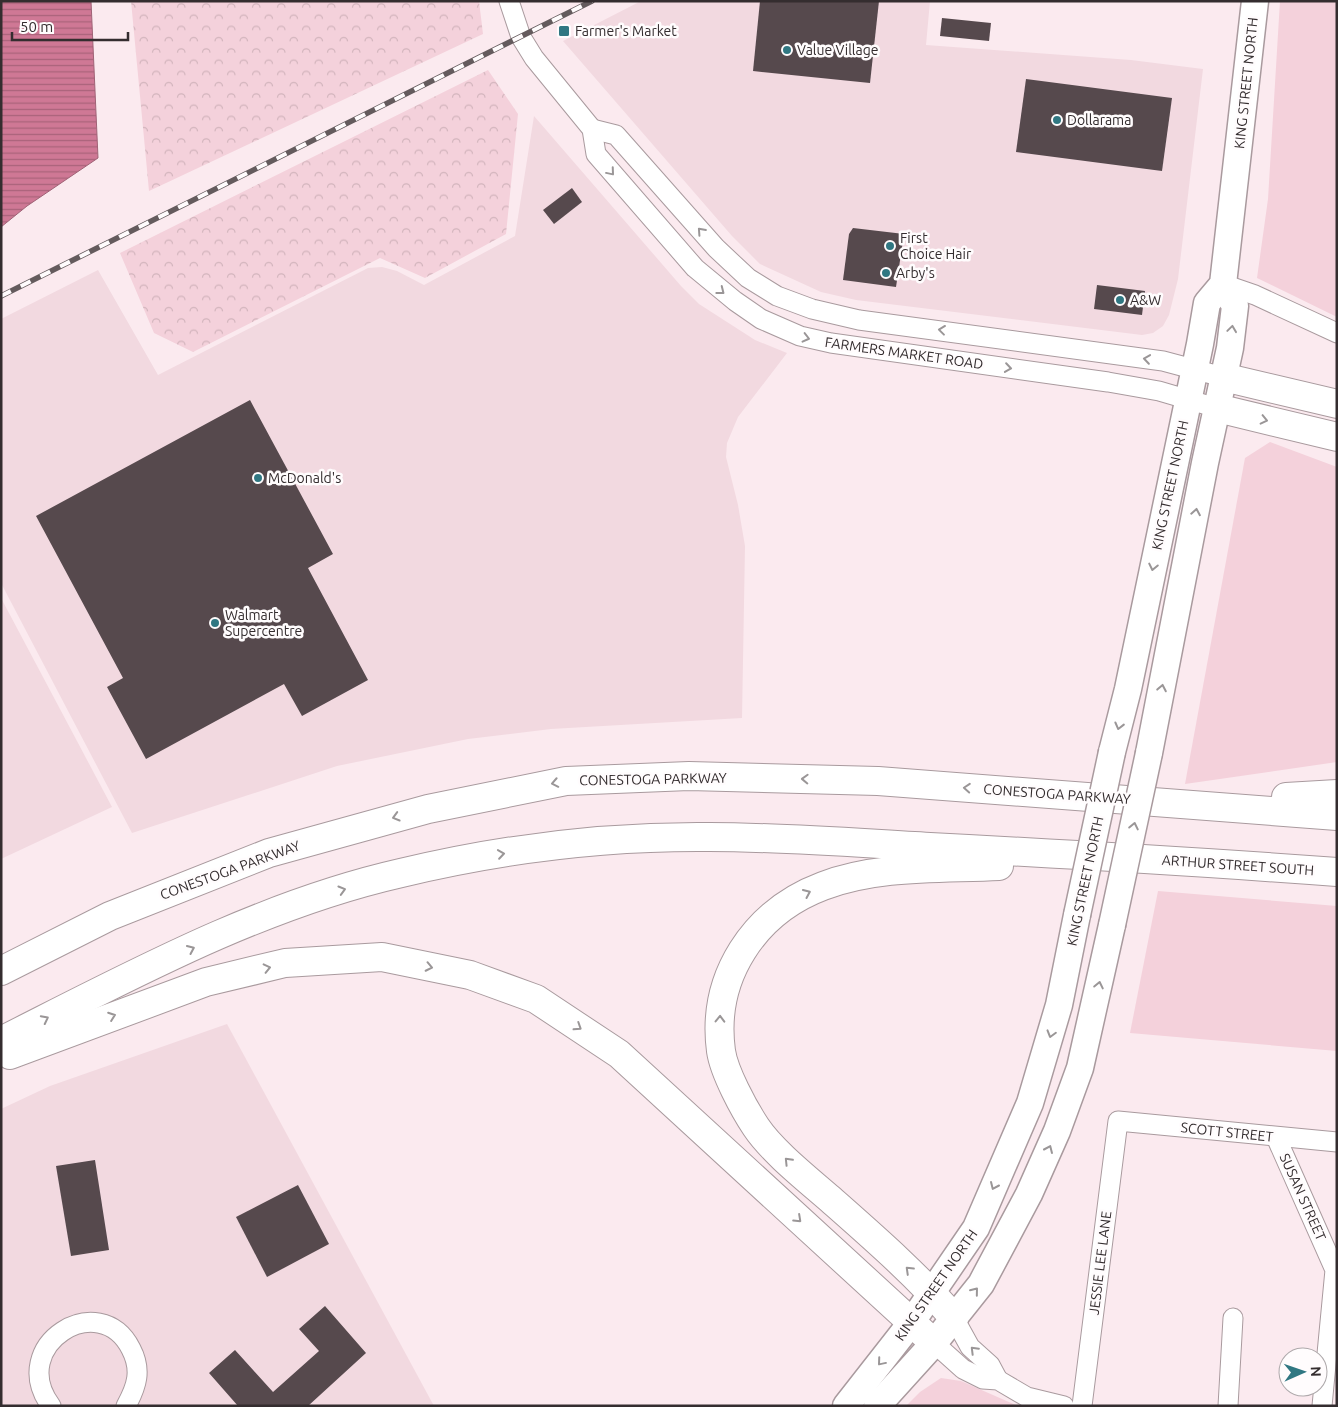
<svg xmlns="http://www.w3.org/2000/svg" width="1338" height="1407" viewBox="0 0 1338 1407" font-family="Ubuntu,sans-serif">
<style>
.built{fill:#f2d9e0}
.grass{fill:#f4d1db}
.forest{fill:url(#forest-crowns)}
.water{fill:url(#water-rules);stroke:#a06276}
.building{fill:#56494d}
.lines{fill:none;stroke-linecap:round;stroke-linejoin:round}
.minor-casing{stroke:#a99a9e;stroke-width:21}
.secondary-casing{stroke:#a99a9e;stroke-width:29}
.motorway-casing{stroke:#a99a9e;stroke-width:30}
.minor{stroke:#fff;stroke-width:19}
.secondary{stroke:#fff;stroke-width:26}
.motorway{stroke:#fff;stroke-width:28}
.rail-casing{stroke:#645b5d;stroke-width:5.5}
.rail{stroke:#fffcfd;stroke-width:4;stroke-dasharray:11;stroke-linecap:butt}
.secondary-bridge-casing{stroke:#a99a9e;stroke-width:29;stroke-linecap:butt}
.secondary-bridge{stroke:#fff;stroke-width:26}
.oneway{stroke:#9a9697}
.poi-dot{fill:#307782;stroke:#fffcfd;stroke-width:2}
.labels{text-anchor:middle;stroke-width:5;stroke-linejoin:round;paint-order:stroke}
.poi-label{font-size:14px;fill:#342d2f;stroke:#fffcfd;text-anchor:start}
.street-label{font-size:14px;fill:#342d2f;stroke:#fffcfd}
</style>
<defs>
<pattern id="forest-crowns" width="20" height="18" patternUnits="userSpaceOnUse" patternTransform="scale(1.25)"><rect width="20" height="18" fill="#f4d1db"/><path d="M2 6a3 3 0 1 1 6 0M12 15a3 3 0 1 1 6 0" fill="none" stroke="#d2b4bc"/></pattern>
<pattern id="water-rules" width="6" height="5" patternUnits="userSpaceOnUse" patternTransform="scale(1.25)"><rect width="6" height="5" fill="#cf7895"/><path d="M0 2.5h6" fill="none" stroke="#a9637a"/></pattern>
</defs>
<rect width="100%" height="100%" fill="#fbeaef"/>
<!-- built -->
<g class="built">
<path d="M 641,1 L 930,1 L 926,45 L 1131,60 L 1203,69 L 1178,279 L 1169,315 L 1163,326 L 1153,333 L 1142,335 L 856,300 L 821,292 L 760,264 L 732,236 L 563,41 Z"/>
<path d="M 534,116 L 681,286 L 699,304 L 755,340 L 787,353 L 738,417 L 727,443 L 726,457 L 738,505 L 745,546 L 742,718 L 551,729 L 468,739 L 337,766 L 132,833 L 1,583 L 1,319 L 98,270 L 158,375 L 368,268 L 382,267 L 397,271 L 424,285 L 515,236 Z"/>
<path d="M 1,598 L 112,807 L 1,859 Z"/>
<path d="M 227,1024 L 434,1406 L 1,1406 L 1,1109 L 50,1086 Z"/>
</g>
<!-- grass -->
<g class="grass">
<path d="M 1280,1 L 1337,1 L 1337,317 L 1257,278 L 1268,199 Z"/>
<path d="M 1270,442 L 1337,467 L 1337,762 L 1185,784 L 1245,458 Z"/>
<path d="M 1158,891 L 1337,906 L 1337,1051 L 1130,1033 Z"/>
<path d="M 941,1378 L 961,1381 L 1018,1406 L 906,1406 L 920,1392 Z"/>
</g>
<!-- forest -->
<g class="forest">
<path d="M 131,1 L 479,1 L 483,34 L 149,191 Z"/>
<path d="M 488,70 L 518,114 L 506,234 L 425,278 L 380,258 L 193,352 L 154,333 L 120,253 Z"/>
</g>
<!-- water -->
<path class="water" d="M 1,1 L 91,1 L 98,158 L 27,206 L 1,227 Z"/>
<!-- building -->
<g class="building">
<path d="M 760,1 L 879,1 L 870,83 L 753,71 Z"/>
<path d="M 942,18 L 991,23 L 989,41 L 940,36 Z"/>
<path d="M 1026,79 L 1172,98 L 1162,171 L 1016,152 Z"/>
<path d="M 572,188 L 582,202 L 554,224 L 543,210 Z"/>
<path d="M 853,228 L 904,234 L 896,287 L 843,280 L 849,234 Z"/>
<path d="M 1097,285 L 1145,291 L 1142,315 L 1094,309 Z"/>
<path d="M 250,400 L 333,554 L 308,568 L 368,680 L 302,716 L 284,684 L 146,759 L 107,687 L 123,678 L 36,516 Z"/>
<path d="M 95,1160 L 109,1250 L 71,1256 L 56,1166 Z"/>
<path d="M 298,1185 L 329,1244 L 267,1277 L 236,1217 Z"/>
<path d="M 325,1306 L 366,1353 L 308,1406 L 238,1406 L 209,1373 L 235,1350 L 273,1392 L 319,1351 L 299,1329 Z"/>
</g>
<g class="lines">
<!-- minor casing -->
<g class="minor-casing">
<g id="minor">
<path d="M 509,1 L 521,37 L 534,58 L 592,129 L 596,154 L 695,268 L 735,301 L 761,319 L 800,336 L 831,343 L 1108,382 L 1159,391 L 1217,408"/>
<path d="M 592,129 L 616,135 L 716,248 L 748,278 L 777,296 L 812,309 L 859,320 L 1163,361 L 1223,377"/>
<path d="M 1223,284 L 1255,295 L 1337,333"/>
<path d="M 1276,1137 L 1335,1270 L 1322,1406"/>
<path d="M 954,1318 L 970,1347 L 990,1365 L 998,1380"/>
<path d="M 934,1343 L 963,1369 L 983,1379 L 998,1380 L 1027,1397 L 1064,1406"/>
<path d="M 51,1406 C 6,1345 100,1287 131,1349 C 142,1370 137,1386 126,1406"/>
<path d="M 1082,1406 L 1118,1121 L 1337,1142"/>
<path d="M 1228,1406 L 1233,1318"/>
</g>
</g>
<!-- secondary casing -->
<g class="secondary-casing">
<g id="secondary">
<path d="M 1112,752 L 1128,689 L 1200,344 L 1207,303 L 1223,284 L 1255,1"/>
<path d="M 1149,753 L 1205,463 L 1230,348 L 1235,306 L 1223,284"/>
<path d="M 846,1406 L 911,1323 L 976,1228 L 1030,1103 L 1059,1005 L 1077,915"/>
<path d="M 877,1406 L 934,1343 L 981,1284 L 1029,1194 L 1057,1131 L 1080,1068 L 1112,925"/>
</g>
</g>
<!-- motorway casing -->
<g class="motorway-casing">
<g id="motorway">
<path d="M 1223,377 L 1337,404"/>
<path d="M 1217,408 L 1337,437"/>
<path d="M 1286,797 L 1337,794"/>
<path d="M 1,971 L 110,916 L 269,853 L 428,809 L 566,781 L 689,776 L 878,781 L 1337,816"/>
<path d="M 1,1041 C 130,976 260,905 401,873 C 501,849 607,836 709,837 C 783,837 857,843 930,847 C 1066,854 1201,862 1337,872"/>
<path d="M 10,1055 L 206,982 L 285,963 L 382,957 L 470,975 L 536,999 L 619,1054 L 934,1343"/>
<path d="M 954,1318 C 916,1274 872,1236 829,1198 C 806,1178 772,1151 756,1127 C 744,1109 724,1072 721,1051 C 711,977 754,912 823,886 C 878,865 942,869 999,866"/>
</g>
</g>
<!-- minor -->
<use href="#minor" class="minor"/>
<!-- secondary -->
<use href="#secondary" class="secondary"/>
<!-- motorway -->
<use href="#motorway" class="motorway"/>
<!-- rail casing -->
<g class="rail-casing">
<path id="rail" d="M 1,296 L 592,1"/>
</g>
<!-- rail -->
<use href="#rail" class="rail"/>
<!-- secondary-bridge casing -->
<g class="secondary-bridge-casing">
<g id="secondary-bridge">
<path d="M 1077,915 L 1112,752"/>
<path d="M 1112,925 L 1149,753"/>
</g>
</g>
<!-- secondary-bridge -->
<use href="#secondary-bridge" class="secondary-bridge"/>
</g>
<!-- one-way arrows -->
<defs><path id="oneway-chevron" d="M-2-3.5L2.5 0L-2 3.5" fill="none" stroke-width="1.6" stroke-linecap="round" stroke-linejoin="round" transform="scale(1.25)"/></defs>
<g class="oneway">
<use href="#oneway-chevron" transform="translate(611 172) rotate(50)"/>
<use href="#oneway-chevron" transform="translate(701 231) rotate(-132)"/>
<use href="#oneway-chevron" transform="translate(721 291) rotate(38)"/>
<use href="#oneway-chevron" transform="translate(1232 329) rotate(-82)"/>
<use href="#oneway-chevron" transform="translate(942 330) rotate(-173)"/>
<use href="#oneway-chevron" transform="translate(806 338) rotate(14)"/>
<use href="#oneway-chevron" transform="translate(1147 359) rotate(-172)"/>
<use href="#oneway-chevron" transform="translate(1008 368) rotate(8)"/>
<use href="#oneway-chevron" transform="translate(1264 420) rotate(13)"/>
<use href="#oneway-chevron" transform="translate(1196 512) rotate(-80)"/>
<use href="#oneway-chevron" transform="translate(1153 567) rotate(102)"/>
<use href="#oneway-chevron" transform="translate(1162 688) rotate(-79)"/>
<use href="#oneway-chevron" transform="translate(1119 726) rotate(104)"/>
<use href="#oneway-chevron" transform="translate(805 779) rotate(-178)"/>
<use href="#oneway-chevron" transform="translate(555 783) rotate(169)"/>
<use href="#oneway-chevron" transform="translate(967 788) rotate(-176)"/>
<use href="#oneway-chevron" transform="translate(396 817) rotate(164)"/>
<use href="#oneway-chevron" transform="translate(1134 826) rotate(-78)"/>
<use href="#oneway-chevron" transform="translate(501 854) rotate(-8)"/>
<use href="#oneway-chevron" transform="translate(342 890) rotate(-16)"/>
<use href="#oneway-chevron" transform="translate(807 893) rotate(-24)"/>
<use href="#oneway-chevron" transform="translate(191 949) rotate(-24)"/>
<use href="#oneway-chevron" transform="translate(429 967) rotate(12)"/>
<use href="#oneway-chevron" transform="translate(267 968) rotate(-13)"/>
<use href="#oneway-chevron" transform="translate(1099 985) rotate(-78)"/>
<use href="#oneway-chevron" transform="translate(112 1016) rotate(-20)"/>
<use href="#oneway-chevron" transform="translate(45 1019) rotate(-27)"/>
<use href="#oneway-chevron" transform="translate(720 1019) rotate(-89)"/>
<use href="#oneway-chevron" transform="translate(578 1027) rotate(33)"/>
<use href="#oneway-chevron" transform="translate(1051 1034) rotate(106)"/>
<use href="#oneway-chevron" transform="translate(1049 1149) rotate(-66)"/>
<use href="#oneway-chevron" transform="translate(788 1161) rotate(-134)"/>
<use href="#oneway-chevron" transform="translate(994 1186) rotate(114)"/>
<use href="#oneway-chevron" transform="translate(798 1219) rotate(43)"/>
<use href="#oneway-chevron" transform="translate(909 1270) rotate(-136)"/>
<use href="#oneway-chevron" transform="translate(975 1291) rotate(-51)"/>
<use href="#oneway-chevron" transform="translate(974 1350) rotate(-135)"/>
<use href="#oneway-chevron" transform="translate(881 1362) rotate(130)"/>
</g>
<!-- markers -->
<g class="poi-dot">
<rect x="558" y="25" width="12" height="12" rx="2.5"/>
<circle cx="787" cy="50" r="5"/>
<circle cx="1057" cy="120" r="5"/>
<circle cx="890" cy="246" r="5"/>
<circle cx="886" cy="273" r="5"/>
<circle cx="1120" cy="300" r="5"/>
<circle cx="258" cy="478" r="5"/>
<circle cx="215" cy="623" r="5"/>
</g>
<g class="labels">
<!-- poi labels -->
<g class="poi-label">
<text x="575" y="36">Farmer's Market</text>
<text x="797" y="55">Value Village</text>
<text x="1067" y="125">Dollarama</text>
<text x="900" y="243">First<tspan x="900" dy="16">Choice Hair</tspan></text>
<text x="896" y="278">Arby's</text>
<text x="1130" y="305">A&amp;W</text>
<text x="268" y="483">McDonald's</text>
<text x="225" y="620">Walmart<tspan x="225" dy="16">Supercentre</tspan></text>
</g>
<!-- street labels -->
<g class="street-label">
<text transform="translate(1246 83) rotate(-84)" y="5">KING STREET NORTH</text>
<text transform="translate(904 353) rotate(8)" y="5">FARMERS MARKET ROAD</text>
<text transform="translate(1170 485) rotate(-78)" y="5">KING STREET NORTH</text>
<text transform="translate(653 779) rotate(-1)" y="5">CONESTOGA PARKWAY</text>
<text transform="translate(1057 794) rotate(4)" y="5">CONESTOGA PARKWAY</text>
<text transform="translate(1238 865) rotate(4)" y="5">ARTHUR STREET SOUTH</text>
<text transform="translate(230 870) rotate(-20)" y="5">CONESTOGA PARKWAY</text>
<text transform="translate(1085 881) rotate(-78)" y="5">KING STREET NORTH</text>
<text transform="translate(1227 1132) rotate(6)" y="5">SCOTT STREET</text>
<text transform="translate(1303 1197) rotate(66)" y="5">SUSAN STREET</text>
<text transform="translate(1100 1263) rotate(-83)" y="5">JESSIE LEE LANE</text>
<text transform="translate(936 1285) rotate(-55)" y="5">KING STREET NORTH</text>
</g>
</g>
<!-- border -->
<rect width="1338" height="1407" fill="none" stroke="#342d2f" stroke-width="5"/>
<!-- north arrow -->
<g transform="translate(1303 1372) rotate(88)"><circle r="24" fill="#fffcfd" stroke="#aea9ab"/>
<path d="M0-4L9 19L0 12L-9 19Z" fill="#307782"/>
<text y="-8" font-size="14" font-weight="bold" text-anchor="middle" fill="#342d2f">N</text>
</g>
<!-- scale -->
<path d="M12 32v8h116v-8" fill="none" stroke="#342d2f" stroke-width="2.5"/>
<text x="20" y="32" font-size="15" fill="#342d2f" stroke="#fffcfd" stroke-width="4" paint-order="stroke">50 m</text>
</svg>
